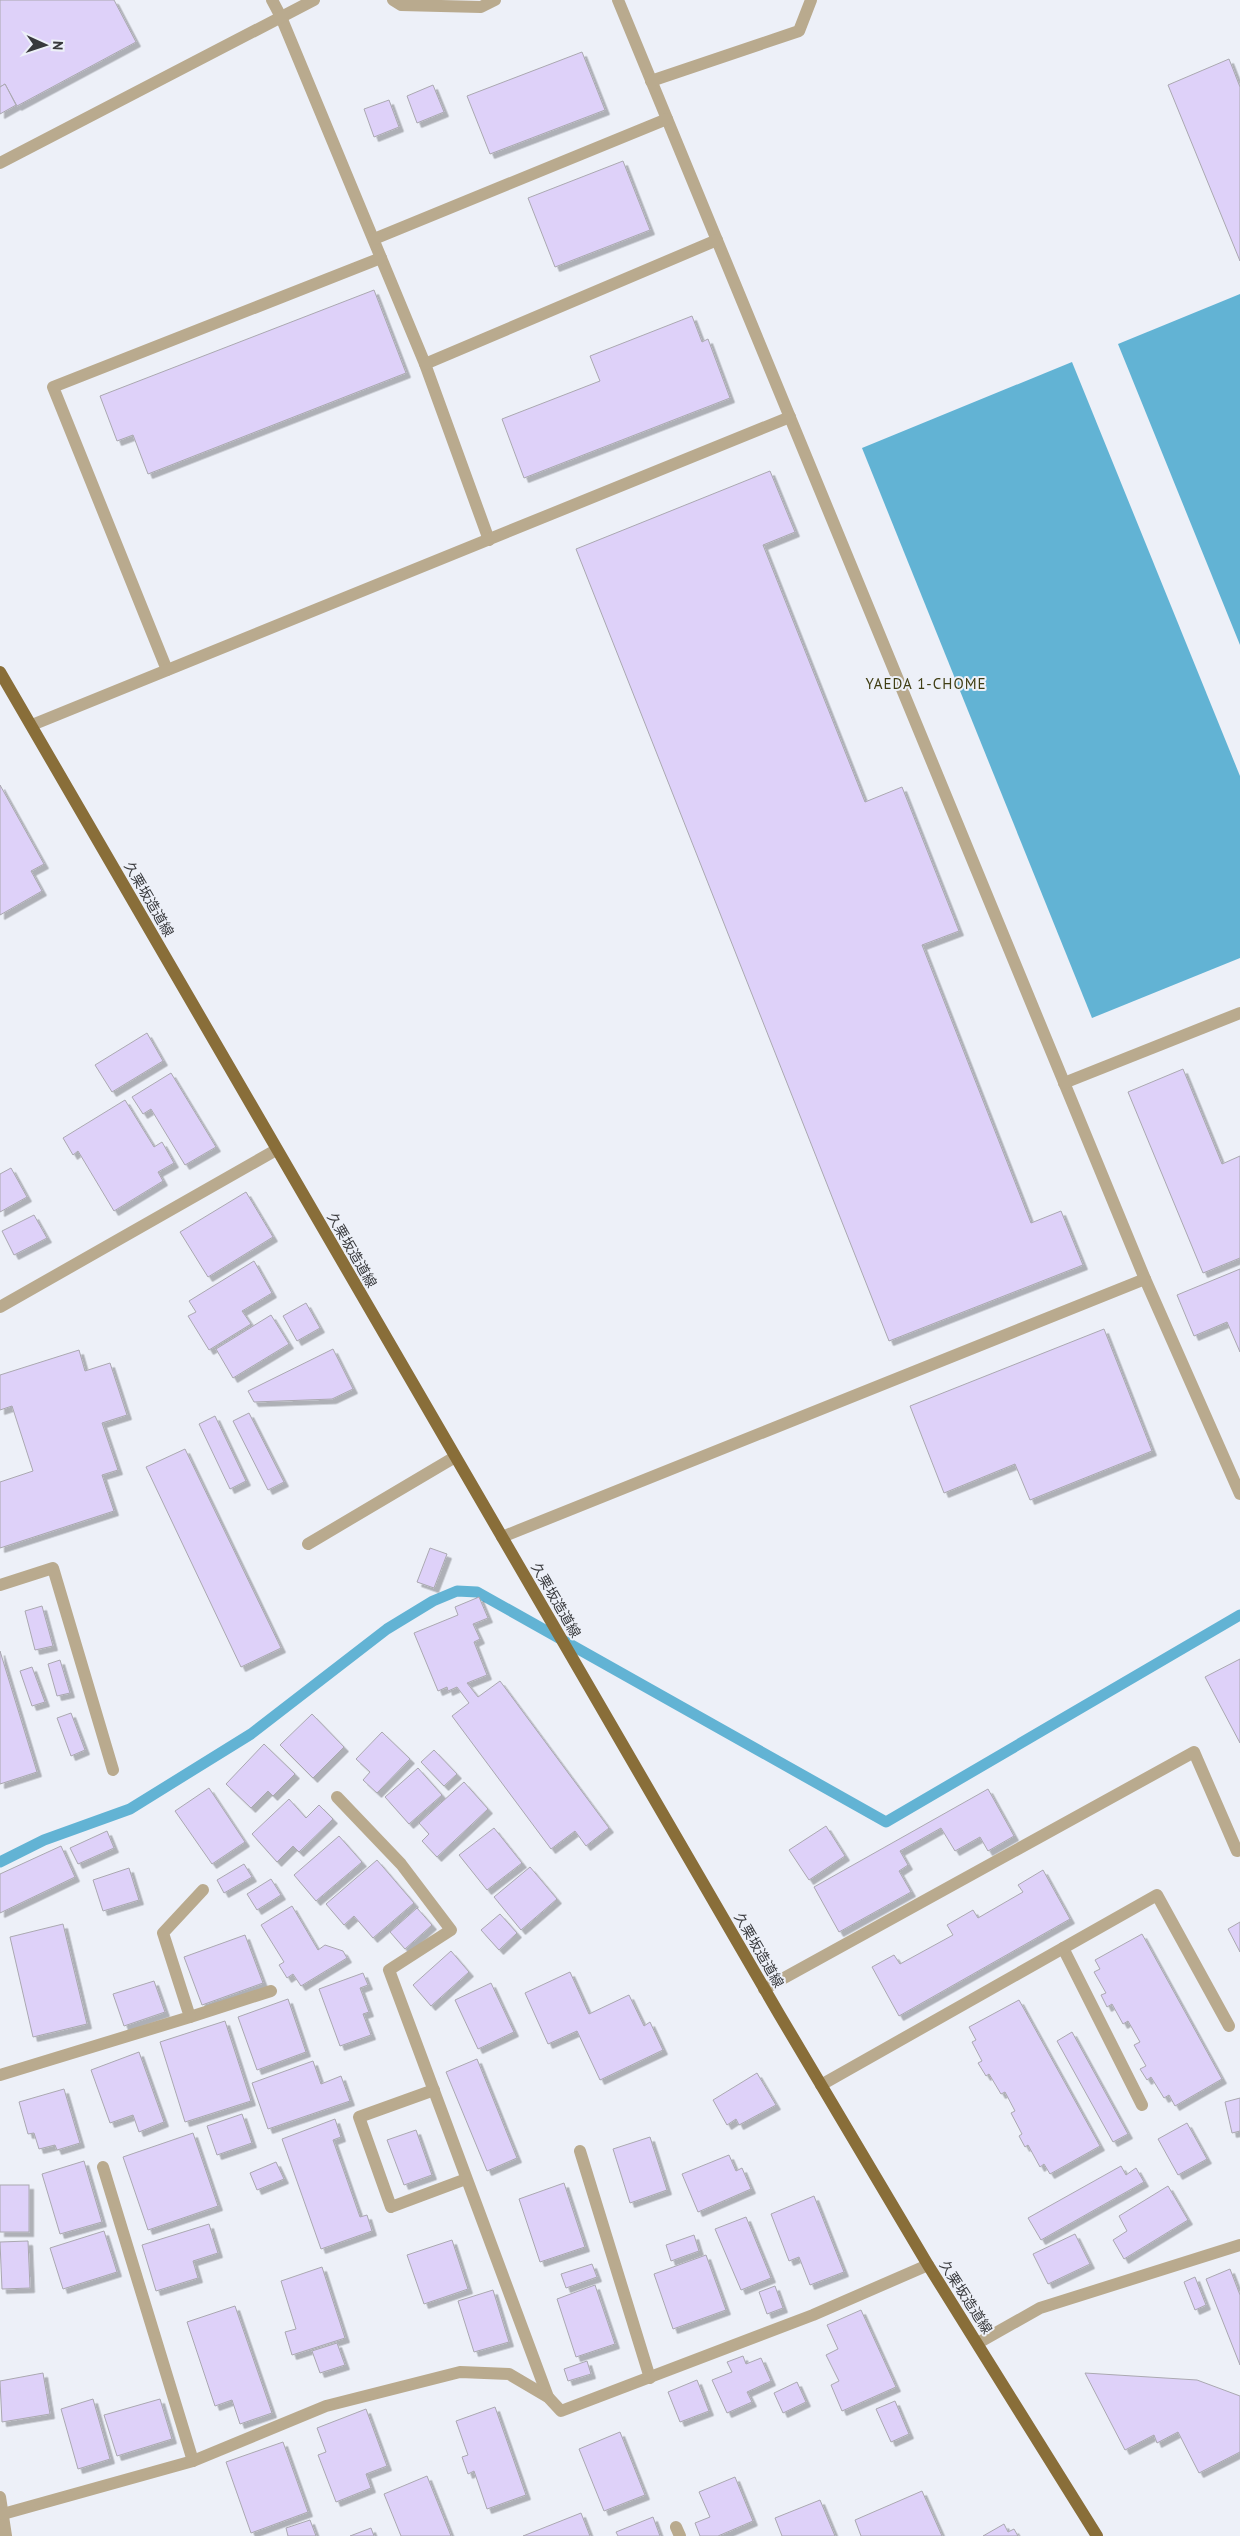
<svg xmlns="http://www.w3.org/2000/svg" width="1240" height="2536" viewBox="0 0 1240 2536" font-family="'PT Sans','Noto Sans JP',sans-serif">
<style>
.water{fill:#62b3d4}
.lines{fill:none;stroke-linecap:round;stroke-linejoin:round}
.stream{stroke:#62b3d4;stroke-width:11}
.building{fill:#ded1f9;stroke:#aaa8b0;filter:url(#shadow)}
.minor{stroke:#b9aa8e;stroke-width:12}
.major{stroke:#896e39;stroke-width:12}
.labels{text-anchor:middle;stroke-width:4;stroke-linejoin:round;paint-order:stroke}
.street-label{font-size:14px;fill:#38393c;stroke:#edf0f8}
.neighbourhood-label{font-size:15px;letter-spacing:1px;fill:#403e14;stroke:#edf0f8}
</style>
<defs>
<filter id="shadow"><feDropShadow dx="4.5" dy="4.5" stdDeviation="0" flood-color="#0004"/></filter>
</defs>
<rect width="100%" height="100%" fill="#edf0f8"/>
<!-- water -->
<g class="water">
<path d="M 1240,294 L 1240,645 L 1118,344 Z"/>
<path d="M 1072,362 L 1240,776 L 1240,958 L 1092,1018 L 862,448 Z"/>
</g>
<g class="lines">
<!-- stream -->
<path class="stream" d="M 0,1862 L 44,1840 L 130,1809 L 251,1734 L 387,1629 L 433,1601 L 457,1591 L 477,1592 L 886,1822 L 1240,1615"/>
</g>
<!-- building -->
<g class="building">
<path d="M 0,0 L 114,0 L 136,42 L 17,106 L 5,84 L 0,87 Z"/>
<path d="M 582,52 L 605,110 L 490,154 L 467,96 Z"/>
<path d="M 1229,59 L 1240,87 L 1240,261 L 1168,85 Z"/>
<path d="M 5,84 L 16,105 L 0,114 L 0,87 Z"/>
<path d="M 433,85 L 444,112 L 417,123 L 407,96 Z"/>
<path d="M 389,100 L 399,127 L 374,137 L 364,109 Z"/>
<path d="M 623,161 L 650,230 L 555,267 L 528,198 Z"/>
<path d="M 374,290 L 406,373 L 148,474 L 133,435 L 117,441 L 100,396 Z"/>
<path d="M 692,316 L 702,342 L 708,339 L 730,398 L 524,478 L 502,419 L 600,381 L 590,356 Z"/>
<path d="M 770,471 L 795,532 L 763,545 L 865,802 L 902,787 L 959,931 L 922,945 L 1031,1223 L 1061,1211 L 1083,1265 L 889,1341 L 576,549 Z"/>
<path d="M 0,785 L 44,864 L 31,871 L 42,891 L 0,915 Z"/>
<path d="M 147,1033 L 163,1061 L 112,1092 L 95,1065 Z"/>
<path d="M 1183,1069 L 1222,1164 L 1240,1156 L 1240,1258 L 1203,1273 L 1128,1092 Z"/>
<path d="M 171,1073 L 216,1147 L 185,1165 L 151,1109 L 143,1114 L 132,1097 Z"/>
<path d="M 125,1100 L 154,1147 L 162,1142 L 174,1163 L 158,1172 L 163,1181 L 114,1211 L 78,1151 L 73,1155 L 63,1138 Z"/>
<path d="M 11,1168 L 27,1197 L 0,1212 L 0,1174 Z"/>
<path d="M 246,1192 L 273,1237 L 208,1277 L 180,1232 Z"/>
<path d="M 34,1215 L 47,1238 L 14,1255 L 2,1231 Z"/>
<path d="M 254,1261 L 272,1293 L 242,1311 L 251,1324 L 209,1350 L 188,1316 L 196,1312 L 189,1301 Z"/>
<path d="M 1240,1269 L 1240,1352 L 1227,1322 L 1194,1336 L 1177,1295 Z"/>
<path d="M 306,1303 L 320,1328 L 297,1341 L 283,1316 Z"/>
<path d="M 271,1315 L 289,1344 L 233,1378 L 216,1349 Z"/>
<path d="M 1104,1329 L 1152,1451 L 1030,1500 L 1015,1464 L 944,1493 L 910,1406 Z"/>
<path d="M 333,1349 L 353,1389 L 332,1399 L 254,1402 L 248,1391 Z"/>
<path d="M 79,1350 L 85,1371 L 110,1363 L 127,1415 L 102,1423 L 118,1470 L 102,1475 L 114,1511 L 0,1548 L 0,1482 L 33,1471 L 12,1406 L 0,1410 L 0,1375 Z"/>
<path d="M 249,1413 L 284,1482 L 268,1490 L 233,1421 Z"/>
<path d="M 215,1416 L 246,1481 L 230,1489 L 199,1424 Z"/>
<path d="M 185,1449 L 281,1648 L 241,1667 L 146,1467 Z"/>
<path d="M 430,1548 L 447,1554 L 434,1588 L 417,1582 Z"/>
<path d="M 479,1597 L 488,1618 L 473,1624 L 480,1639 L 474,1642 L 487,1675 L 467,1683 L 478,1697 L 500,1681 L 609,1828 L 586,1846 L 575,1831 L 551,1849 L 452,1716 L 469,1703 L 457,1687 L 448,1691 L 447,1687 L 438,1691 L 414,1633 L 458,1615 L 455,1607 Z"/>
<path d="M 42,1606 L 53,1646 L 35,1650 L 25,1611 Z"/>
<path d="M 0,1651 L 37,1772 L 0,1784 Z"/>
<path d="M 1240,1659 L 1240,1743 L 1205,1677 Z"/>
<path d="M 60,1660 L 70,1693 L 57,1696 L 48,1664 Z"/>
<path d="M 32,1667 L 45,1702 L 32,1706 L 20,1671 Z"/>
<path d="M 71,1713 L 85,1750 L 71,1756 L 57,1718 Z"/>
<path d="M 312,1714 L 344,1747 L 313,1778 L 280,1745 Z"/>
<path d="M 382,1732 L 410,1759 L 377,1793 L 363,1780 L 370,1772 L 356,1759 Z"/>
<path d="M 264,1744 L 295,1774 L 273,1796 L 268,1791 L 251,1808 L 226,1784 Z"/>
<path d="M 434,1750 L 457,1774 L 444,1786 L 421,1762 Z"/>
<path d="M 418,1768 L 442,1795 L 409,1824 L 385,1797 Z"/>
<path d="M 464,1782 L 488,1809 L 437,1857 L 422,1841 L 429,1834 L 419,1823 Z"/>
<path d="M 209,1788 L 245,1842 L 212,1864 L 175,1811 Z"/>
<path d="M 988,1789 L 1014,1836 L 988,1851 L 980,1837 L 955,1851 L 941,1828 L 900,1851 L 908,1865 L 899,1871 L 911,1892 L 839,1932 L 814,1887 Z"/>
<path d="M 289,1799 L 306,1818 L 319,1805 L 333,1819 L 299,1852 L 293,1846 L 277,1862 L 252,1834 Z"/>
<path d="M 826,1826 L 845,1856 L 809,1880 L 789,1850 Z"/>
<path d="M 494,1828 L 522,1863 L 487,1890 L 459,1855 Z"/>
<path d="M 107,1831 L 114,1848 L 78,1864 L 70,1848 Z"/>
<path d="M 339,1836 L 362,1862 L 316,1901 L 294,1875 Z"/>
<path d="M 61,1846 L 75,1877 L 0,1913 L 0,1874 Z"/>
<path d="M 377,1860 L 414,1903 L 373,1938 L 354,1916 L 344,1925 L 326,1904 Z"/>
<path d="M 244,1864 L 252,1877 L 224,1893 L 217,1880 Z"/>
<path d="M 530,1867 L 557,1899 L 521,1930 L 494,1897 Z"/>
<path d="M 129,1868 L 139,1900 L 103,1911 L 93,1880 Z"/>
<path d="M 1043,1870 L 1070,1919 L 899,2016 L 872,1967 L 894,1955 L 900,1964 L 953,1935 L 947,1925 L 973,1910 L 978,1918 L 1023,1892 L 1018,1885 Z"/>
<path d="M 271,1879 L 281,1895 L 257,1910 L 247,1894 Z"/>
<path d="M 292,1906 L 318,1950 L 325,1945 L 343,1951 L 347,1958 L 301,1986 L 293,1974 L 287,1978 L 279,1965 L 284,1962 L 261,1925 Z"/>
<path d="M 417,1908 L 432,1925 L 405,1949 L 390,1932 Z"/>
<path d="M 500,1914 L 517,1933 L 499,1950 L 481,1930 Z"/>
<path d="M 1240,1922 L 1240,1952 L 1228,1929 Z"/>
<path d="M 63,1924 L 87,2024 L 33,2037 L 10,1937 Z"/>
<path d="M 1142,1934 L 1222,2079 L 1175,2106 L 1169,2095 L 1164,2098 L 1151,2077 L 1147,2080 L 1140,2069 L 1146,2066 L 1134,2045 L 1140,2042 L 1128,2021 L 1123,2024 L 1112,2004 L 1107,2007 L 1101,1995 L 1106,1993 L 1094,1972 L 1100,1969 L 1095,1960 Z"/>
<path d="M 245,1935 L 263,1983 L 202,2005 L 184,1957 Z"/>
<path d="M 451,1951 L 469,1972 L 431,2006 L 413,1985 Z"/>
<path d="M 570,1972 L 589,2014 L 629,1995 L 644,2026 L 650,2022 L 663,2050 L 600,2080 L 577,2031 L 548,2044 L 525,1993 Z"/>
<path d="M 363,1973 L 368,1985 L 360,1988 L 369,2012 L 363,2014 L 371,2035 L 340,2046 L 319,1989 Z"/>
<path d="M 154,1981 L 165,2012 L 124,2026 L 113,1994 Z"/>
<path d="M 491,1983 L 514,2032 L 478,2049 L 455,2000 Z"/>
<path d="M 288,1999 L 306,2052 L 257,2070 L 238,2017 Z"/>
<path d="M 1019,2000 L 1100,2146 L 1050,2174 L 1044,2164 L 1040,2167 L 1028,2145 L 1025,2147 L 1019,2136 L 1022,2134 L 1011,2113 L 1015,2111 L 1005,2092 L 1001,2094 L 989,2074 L 986,2076 L 978,2063 L 982,2061 L 972,2042 L 976,2040 L 969,2027 Z"/>
<path d="M 225,2021 L 251,2101 L 185,2122 L 160,2042 Z"/>
<path d="M 1072,2032 L 1128,2134 L 1113,2142 L 1057,2041 Z"/>
<path d="M 139,2052 L 164,2122 L 139,2132 L 133,2115 L 110,2123 L 91,2070 Z"/>
<path d="M 477,2059 L 517,2158 L 487,2171 L 446,2072 Z"/>
<path d="M 313,2061 L 321,2084 L 341,2076 L 350,2101 L 268,2129 L 252,2083 Z"/>
<path d="M 757,2073 L 776,2105 L 739,2125 L 736,2119 L 727,2125 L 713,2100 Z"/>
<path d="M 64,2089 L 80,2143 L 57,2150 L 55,2145 L 39,2149 L 34,2133 L 28,2134 L 19,2102 Z"/>
<path d="M 1240,2098 L 1240,2131 L 1232,2133 L 1225,2102 Z"/>
<path d="M 242,2114 L 252,2143 L 217,2155 L 207,2126 Z"/>
<path d="M 335,2119 L 341,2137 L 333,2140 L 360,2217 L 367,2215 L 372,2231 L 321,2249 L 282,2139 Z"/>
<path d="M 1187,2123 L 1207,2159 L 1178,2175 L 1158,2139 Z"/>
<path d="M 416,2130 L 432,2175 L 404,2185 L 387,2140 Z"/>
<path d="M 193,2133 L 218,2206 L 148,2230 L 123,2157 Z"/>
<path d="M 650,2137 L 667,2190 L 630,2203 L 613,2149 Z"/>
<path d="M 729,2155 L 736,2171 L 742,2168 L 751,2189 L 698,2212 L 682,2174 Z"/>
<path d="M 84,2161 L 102,2222 L 60,2234 L 42,2174 Z"/>
<path d="M 276,2162 L 284,2179 L 257,2190 L 250,2173 Z"/>
<path d="M 1121,2166 L 1126,2175 L 1136,2168 L 1144,2182 L 1041,2240 L 1028,2218 Z"/>
<path d="M 564,2183 L 585,2247 L 540,2262 L 519,2199 Z"/>
<rect x="0" y="2185" width="29" height="47"/>
<path d="M 1168,2186 L 1188,2220 L 1124,2259 L 1113,2240 L 1127,2231 L 1119,2216 Z"/>
<path d="M 814,2196 L 844,2272 L 810,2285 L 799,2257 L 789,2261 L 771,2214 Z"/>
<path d="M 746,2217 L 771,2278 L 741,2290 L 715,2229 Z"/>
<path d="M 209,2224 L 218,2253 L 193,2261 L 198,2278 L 156,2291 L 142,2245 Z"/>
<path d="M 104,2231 L 117,2272 L 63,2289 L 50,2248 Z"/>
<path d="M 1075,2234 L 1090,2264 L 1048,2284 L 1033,2254 Z"/>
<path d="M 694,2235 L 699,2251 L 671,2261 L 666,2245 Z"/>
<path d="M 452,2240 L 468,2289 L 424,2304 L 407,2255 Z"/>
<path d="M 28,2241 L 30,2288 L 2,2289 L 0,2242 Z"/>
<path d="M 706,2255 L 726,2310 L 673,2329 L 654,2274 Z"/>
<path d="M 592,2264 L 597,2277 L 566,2288 L 561,2274 Z"/>
<path d="M 322,2267 L 345,2338 L 292,2355 L 285,2332 L 296,2329 L 281,2281 Z"/>
<path d="M 1230,2269 L 1240,2295 L 1240,2365 L 1206,2279 Z"/>
<path d="M 1195,2277 L 1206,2305 L 1195,2310 L 1184,2282 Z"/>
<path d="M 595,2285 L 615,2344 L 576,2357 L 557,2299 Z"/>
<path d="M 775,2286 L 783,2308 L 767,2314 L 759,2292 Z"/>
<path d="M 493,2290 L 509,2342 L 474,2352 L 458,2301 Z"/>
<path d="M 235,2306 L 272,2413 L 240,2424 L 232,2400 L 215,2406 L 187,2322 Z"/>
<path d="M 861,2310 L 896,2387 L 842,2411 L 831,2385 L 839,2381 L 826,2355 L 838,2349 L 827,2325 Z"/>
<path d="M 337,2343 L 345,2365 L 320,2373 L 312,2351 Z"/>
<path d="M 743,2356 L 746,2364 L 761,2358 L 771,2381 L 747,2392 L 752,2402 L 727,2413 L 712,2380 L 732,2372 L 727,2362 Z"/>
<path d="M 587,2361 L 591,2374 L 568,2381 L 564,2369 Z"/>
<path d="M 43,2373 L 50,2414 L 2,2422 L 0,2381 Z"/>
<path d="M 1085,2373 L 1197,2380 L 1240,2396 L 1240,2452 L 1199,2473 L 1178,2432 L 1157,2443 L 1154,2435 L 1125,2450 Z"/>
<path d="M 697,2380 L 709,2411 L 680,2422 L 668,2392 Z"/>
<path d="M 797,2382 L 806,2402 L 783,2413 L 774,2393 Z"/>
<path d="M 93,2399 L 110,2459 L 78,2469 L 61,2409 Z"/>
<path d="M 160,2399 L 172,2439 L 117,2456 L 104,2415 Z"/>
<path d="M 895,2401 L 909,2434 L 891,2442 L 876,2409 Z"/>
<path d="M 495,2407 L 526,2495 L 487,2509 L 474,2471 L 468,2474 L 462,2457 L 468,2455 L 456,2421 Z"/>
<path d="M 366,2409 L 387,2466 L 366,2474 L 371,2488 L 336,2502 L 318,2455 L 326,2452 L 317,2428 Z"/>
<path d="M 620,2432 L 645,2495 L 604,2511 L 579,2449 Z"/>
<path d="M 283,2442 L 308,2512 L 251,2533 L 226,2462 Z"/>
<path d="M 427,2476 L 451,2536 L 401,2536 L 384,2494 Z"/>
<path d="M 735,2477 L 753,2521 L 718,2536 L 700,2536 L 695,2523 L 710,2517 L 699,2492 Z"/>
<path d="M 922,2491 L 942,2536 L 861,2536 L 855,2520 Z"/>
<path d="M 820,2500 L 835,2536 L 782,2536 L 775,2518 Z"/>
<path d="M 581,2513 L 590,2536 L 523,2536 Z"/>
<path d="M 653,2517 L 660,2536 L 618,2536 L 616,2532 Z"/>
<path d="M 310,2520 L 316,2536 L 288,2536 L 286,2528 Z"/>
<path d="M 1004,2524 L 1008,2532 L 1014,2529 L 1018,2536 L 983,2536 Z"/>
<path d="M 371,2528 L 374,2536 L 350,2536 Z"/>
</g>
<g class="lines">
<!-- minor -->
<g class="minor">
<path d="M 272,0 L 281,17 L 425,364 L 489,540"/>
<path d="M 393,0 L 401,5 L 481,7 L 495,0"/>
<path d="M 618,0 L 1145,1279 L 1240,1494"/>
<path d="M 651,81 L 799,31 L 811,0"/>
<path d="M 0,163 L 314,0"/>
<path d="M 374,239 L 667,119"/>
<path d="M 425,364 L 717,240"/>
<path d="M 167,670 L 53,387 L 381,258"/>
<path d="M 32,725 L 790,417"/>
<path d="M 1064,1083 L 1240,1013"/>
<path d="M 0,1307 L 276,1150"/>
<path d="M 502,1537 L 1145,1279"/>
<path d="M 308,1544 L 455,1457"/>
<path d="M 0,1585 L 53,1568 L 113,1770"/>
<path d="M 337,1797 L 401,1864 L 451,1930 L 389,1970 L 548,2397"/>
<path d="M 1063,1948 L 1142,2105"/>
<path d="M 764,1989 L 1194,1752 L 1237,1851"/>
<path d="M 190,2017 L 271,1991"/>
<path d="M 0,2075 L 190,2017 L 163,1933 L 203,1890"/>
<path d="M 821,2085 L 1157,1895 L 1229,2026"/>
<path d="M 434,2090 L 359,2117 L 391,2207 L 466,2179"/>
<path d="M 580,2151 L 650,2378"/>
<path d="M 103,2167 L 193,2461"/>
<path d="M 978,2343 L 1040,2308 L 1240,2245"/>
<path d="M 0,2497 L 6,2536"/>
<path d="M 3,2514 L 193,2461 L 326,2406 L 460,2372 L 509,2374 L 548,2397 L 561,2411 L 813,2315 L 928,2265"/>
<path d="M 676,2527 L 680,2536"/>
</g>
<!-- major -->
<path class="major" d="M 0,672 L 779,2014 L 928,2265 L 1097,2536"/>
</g>
<g class="labels">
<!-- street labels -->
<g class="street-label">
<text transform="translate(149 899) rotate(60)" y="5">久栗坂造道線</text>
<text transform="translate(352 1250) rotate(60)" y="5">久栗坂造道線</text>
<text transform="translate(556 1600) rotate(60)" y="5">久栗坂造道線</text>
<text transform="translate(759 1950) rotate(60)" y="5">久栗坂造道線</text>
<text transform="translate(966 2297) rotate(57)" y="5">久栗坂造道線</text>
</g>
<!-- neighbourhood labels -->
<g class="neighbourhood-label">
<text x="926" y="689">YAEDA 1-CHOME</text>
</g>
</g>
<!-- north arrow -->
<g transform="translate(45 45) rotate(93)" stroke="#edf0f8" stroke-width="4" paint-order="stroke">
<path d="M0-4L9 19L0 12L-9 19Z" fill="#38393c"/>
<text y="-8" font-size="14" font-weight="bold" text-anchor="middle" fill="#38393c">N</text>
</g>
</svg>
